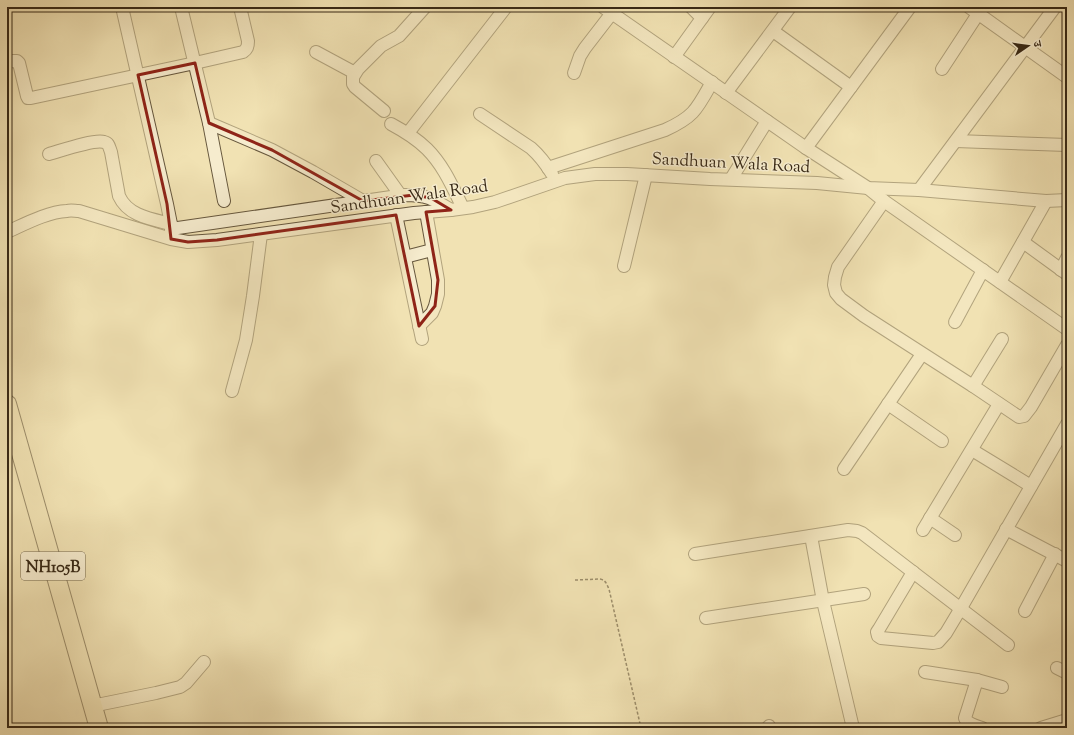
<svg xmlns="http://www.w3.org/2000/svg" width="1074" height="735" viewBox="0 0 1074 735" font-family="'Sorts Mill Goudy','Noto Serif Devanagari',serif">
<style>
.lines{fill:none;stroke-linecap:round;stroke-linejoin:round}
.minor-casing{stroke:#66573d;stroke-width:14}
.highway-casing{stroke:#382916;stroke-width:20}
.path{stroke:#382916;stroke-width:1.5;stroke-dasharray:3 2;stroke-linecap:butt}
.minor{stroke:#f6ecce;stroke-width:12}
.highway{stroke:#f1e2b3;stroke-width:18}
.marked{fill:none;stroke:#8f2418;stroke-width:3;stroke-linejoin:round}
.labels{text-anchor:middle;stroke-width:3;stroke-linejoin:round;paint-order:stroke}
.shield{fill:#f6ecce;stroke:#71644d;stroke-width:1}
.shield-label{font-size:16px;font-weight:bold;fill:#382916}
.street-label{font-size:17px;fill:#382916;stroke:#f6ecce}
</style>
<rect width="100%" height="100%" fill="#f1e2b3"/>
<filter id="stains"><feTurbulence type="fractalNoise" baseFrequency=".005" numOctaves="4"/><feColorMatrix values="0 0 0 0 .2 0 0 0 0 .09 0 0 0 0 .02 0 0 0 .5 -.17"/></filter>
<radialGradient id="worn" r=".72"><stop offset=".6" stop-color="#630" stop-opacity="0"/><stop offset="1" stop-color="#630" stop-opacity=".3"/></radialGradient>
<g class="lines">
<!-- minor casing -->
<g class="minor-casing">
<g id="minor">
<path d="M 122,7 L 167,204 L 171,224 L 171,236"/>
<path d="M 181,7 L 209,123 L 224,201"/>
<path d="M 603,7 L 806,148 L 868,188 L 884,201 L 1067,329"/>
<path d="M 691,7 L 702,18"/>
<path d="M 969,7 L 1067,77"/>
<path d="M 773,31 L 851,87"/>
<path d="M 316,52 L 355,73"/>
<path d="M 674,57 L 710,7"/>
<path d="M 7,62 L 13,61 L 17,61 L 19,63 L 27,96 L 28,98 L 31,98 L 195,63 L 243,52 C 247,49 248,47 248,41 L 240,7"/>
<path d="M 942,69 L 978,14"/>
<path d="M 574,73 L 580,56 L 585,48 L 612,13"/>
<path d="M 726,93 L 790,7"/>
<path d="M 384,111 L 355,87 L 353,84 L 353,77 L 358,69 L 381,46 L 399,36 L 425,7"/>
<path d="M 480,114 L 531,148 C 540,156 546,164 552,174"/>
<path d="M 209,123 L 272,150 L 313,172 L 363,201"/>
<path d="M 391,124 C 404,131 417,139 427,149 C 444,166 453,188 463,208"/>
<path d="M 408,133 L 506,7"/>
<path d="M 956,141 L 1067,145"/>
<path d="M 806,148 L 910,7"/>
<path d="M 49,154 C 60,151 94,139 104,142 C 109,143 109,147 111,152 L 119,196 C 128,216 151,219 171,224"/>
<path d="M 376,161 L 401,196"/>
<path d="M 548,168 L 665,130 C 694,117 697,109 712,82"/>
<path d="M 731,179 L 767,121"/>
<path d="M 919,190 L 1055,7"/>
<path d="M 884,201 L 838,267 L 835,277 L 834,285 L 836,293 L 841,299 L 864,316 L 973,386 L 1019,417 L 1024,416 L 1031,407 L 1067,345"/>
<path d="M 396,215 L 422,339"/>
<path d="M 171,229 L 405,195 C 427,195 433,199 451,210"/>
<path d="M 7,232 C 25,224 47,212 67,211 C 71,210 75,211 79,211 L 171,239 L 188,242 L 217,240 L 414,213 L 451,210 L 473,207 L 495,202 L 565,178 L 595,174 L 627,174 L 710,179 L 817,183 L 868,188 L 919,190 L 1046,201 L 1067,200"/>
<path d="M 1023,242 L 1067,274"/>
<path d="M 405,257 L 432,250"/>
<path d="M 624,266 L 646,175"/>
<path d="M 1061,270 L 1067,258"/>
<path d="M 1000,282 L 1046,201"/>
<path d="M 955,322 L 983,270"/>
<path d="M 419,326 L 432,313 L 435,306 L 438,294 L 438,280 L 426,212"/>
<path d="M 973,386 L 1002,339"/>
<path d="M 232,391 L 246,340 L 253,296 L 261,234"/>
<path d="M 888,404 L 942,441"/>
<path d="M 972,450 L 1031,486"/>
<path d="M 844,469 L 922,354"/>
<path d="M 930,518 L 955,535"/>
<path d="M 1006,529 L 1067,561"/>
<path d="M 923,530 L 999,404"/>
<path d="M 811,536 L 823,601 L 853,728"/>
<path d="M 695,554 L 848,530 L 857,531 L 862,533 L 1008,645"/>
<path d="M 913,572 L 879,629 L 877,632 L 878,636 L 881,638 L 933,643 L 938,642 L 946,633 L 961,608 L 1067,424"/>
<path d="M 1025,611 L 1055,554"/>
<path d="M 706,618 L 864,594"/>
<path d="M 1057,668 L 1067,673"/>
<path d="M 925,672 L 977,680 L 1002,687"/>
<path d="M 977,680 L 965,718 C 967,724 976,726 982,728"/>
<path d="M 92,706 L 156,693 L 180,687 L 186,683 L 204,662"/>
<path d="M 769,726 L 770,728"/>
<path d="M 1041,728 L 1067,720"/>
</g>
</g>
<!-- highway casing -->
<g class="highway-casing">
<path id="highway" d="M 7,404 L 99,728"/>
</g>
<!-- path -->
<path class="path" d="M 575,580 L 600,579 C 606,580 607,585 609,589 L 641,728"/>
<!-- minor -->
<use href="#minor" class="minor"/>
<!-- highway -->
<use href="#highway" class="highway"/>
</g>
<!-- marked area -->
<path d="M0 0H1074V735H0ZM 195,63 L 209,123 L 272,150 L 363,201 L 414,195 L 431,198 L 451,210 L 426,212 L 438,280 L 435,306 L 419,326 L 396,215 L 217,240 L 188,242 L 171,239 L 167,204 L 138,75 Z" fill="#f1e2b3" fill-opacity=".55" fill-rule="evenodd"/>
<path class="marked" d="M 195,63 L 209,123 L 272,150 L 363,201 L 414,195 L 431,198 L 451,210 L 426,212 L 438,280 L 435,306 L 419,326 L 396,215 L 217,240 L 188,242 L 171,239 L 167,204 L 138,75 Z"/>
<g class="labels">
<!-- shield labels -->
<rect class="shield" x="21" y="552" width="64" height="28" rx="3"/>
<g class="shield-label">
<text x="53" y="572">NH105B</text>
</g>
<!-- street labels -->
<g class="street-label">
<text transform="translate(731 162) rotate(3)" y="6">Sandhuan Wala Road</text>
<text transform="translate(409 196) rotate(-8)" y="6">Sandhuan Wala Road</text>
</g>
</g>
<!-- margin -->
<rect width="1074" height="735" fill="none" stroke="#f1e2b3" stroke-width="24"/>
<rect x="8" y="8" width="1058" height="719" fill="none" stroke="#382916" stroke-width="2"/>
<rect x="12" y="12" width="1050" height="711" fill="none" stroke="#382916"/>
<!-- north arrow -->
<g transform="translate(1028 46) rotate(77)" stroke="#f6ecce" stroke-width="3" paint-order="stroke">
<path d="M0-3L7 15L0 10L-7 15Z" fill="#382916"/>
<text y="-6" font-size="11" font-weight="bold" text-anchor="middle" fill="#382916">उ</text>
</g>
<rect width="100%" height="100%" filter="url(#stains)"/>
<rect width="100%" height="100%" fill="url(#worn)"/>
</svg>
